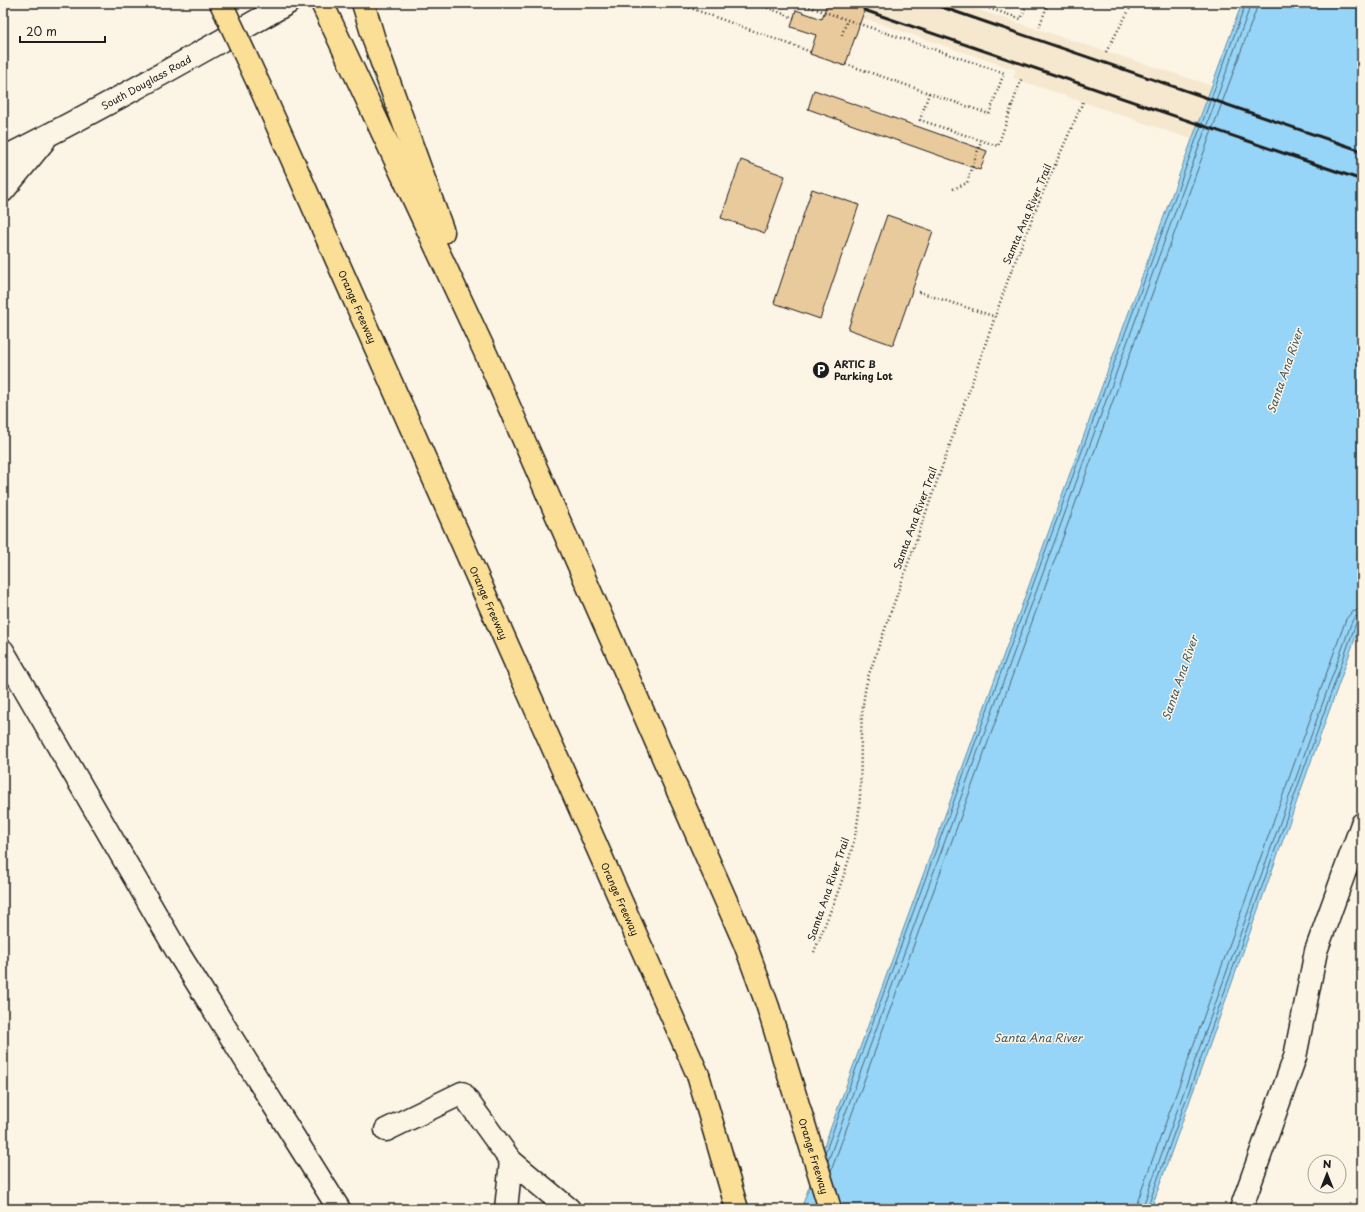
<svg xmlns="http://www.w3.org/2000/svg" width="1365" height="1212" viewBox="0 0 1365 1212" font-family="'Playpen Sans',sans-serif">
<style>
.built{fill:#f6e8cf}
.water{fill:#96d5f7;stroke:#658b9f}
.lines{fill:none;stroke-linecap:round;stroke-linejoin:round}
.shore{stroke:#4d6674;stroke-width:1}
.building{fill:#e9ca9c;stroke:#1c1c1c}
.minor-casing{stroke:#1c1c1c;stroke-width:25}
.highway-casing{stroke:#1c1c1c;stroke-width:25}
.path{stroke:#1c1c1c;stroke-width:2.5;stroke-dasharray:1 3;stroke-linecap:butt}
.minor{stroke:#fcf5e5;stroke-width:22}
.highway{stroke:#fbdf96;stroke-width:22}
.rail{stroke:#1c1c1c;stroke-width:3}
.highway-bridge-casing{stroke:#1c1c1c;stroke-width:25;stroke-linecap:butt}
.highway-bridge{stroke:#fbdf96;stroke-width:22}
.labels{text-anchor:middle;stroke-width:3;stroke-linejoin:round;paint-order:stroke}
.street-label{font-size:10px;fill:#1c1c1c;stroke:#fcf5e5}
.poi-label{font-size:10px;font-weight:bold;fill:#1c1c1c;stroke:#fcf5e5;text-anchor:start}
.water-label{font-size:11px;font-style:italic;fill:#41545e;stroke:#fcf5e5}
</style>
<rect width="100%" height="100%" fill="#fcf5e5"/>
<filter id="ink" filterUnits="userSpaceOnUse"><feTurbulence type="fractalNoise" baseFrequency=".025" numOctaves="2"/><feDisplacementMap in="SourceGraphic" scale="8" xChannelSelector="R" yChannelSelector="G"/><feConvolveMatrix kernelMatrix="1 2 1 2 8 2 1 2 1" color-interpolation-filters="sRGB"/></filter>
<g filter="url(#ink)">
<!-- built -->
<path class="built" d="M 818,3 L 957,3 L 1362,134 L 1362,198 L 1013,78 L 1016,70 Z"/>
<!-- water -->
<path class="water" d="M 1242,3 L 1362,3 L 1362,619 L 1151,1209 L 801,1209 Z"/>
<g class="lines">
<!-- shore -->
<g class="shore">
<path d="M 825,1153 L 1246,3"/>
<path d="M 828,1161 L 1250,7 L 1251,3"/>
<path d="M 831,1171 L 1256,10 L 1257,3"/>
<path d="M 1136,1209 L 1137,1203 L 1346,619 L 1352,612 L 1362,609"/>
<path d="M 1142,1209 L 1352,621 L 1355,617 L 1362,615"/>
<path d="M 1147,1209 L 1356,623 L 1359,620 L 1362,620"/>
</g>
</g>
<!-- building -->
<g class="building">
<path d="M 827,3 L 867,3 L 845,66 L 810,54 L 816,35 L 791,27 L 796,10 L 822,19 Z"/>
<path d="M 814,90 L 987,151 L 980,170 L 808,109 Z"/>
<path d="M 741,160 L 785,176 L 765,233 L 721,218 Z"/>
<path d="M 812,189 L 859,205 L 820,319 L 774,303 Z"/>
<path d="M 887,215 L 933,231 L 893,345 L 848,329 Z"/>
</g>
<g class="lines">
<!-- minor casing -->
<g class="minor-casing">
<g id="minor">
<path id="s1" d="M 3,158 C 100,110 194,56 288,3"/>
<path d="M 3,191 L 44,141"/>
<path d="M 3,651 L 177,951 L 339,1209"/>
<path d="M 386,1130 L 462,1093 L 511,1161 L 569,1209"/>
<path d="M 506,1209 L 511,1161"/>
<path d="M 1241,1209 L 1295,1057 L 1316,951 L 1362,824"/>
</g>
</g>
<!-- highway casing -->
<g class="highway-casing">
<g id="highway">
<path d="M 322,3 L 486,354 L 745,944"/>
<path d="M 363,3 L 375,43 L 443,232"/>
<path id="s2" d="M 261,89 L 698,1075"/>
</g>
</g>
<!-- path -->
<g class="path">
<path d="M 683,3 L 685,6 L 811,52"/>
<path d="M 756,3 L 794,18"/>
<path d="M 798,3 L 1004,73 L 989,114 L 846,64"/>
<path d="M 974,3 L 1021,19 L 1027,3"/>
<path d="M 1039,27 L 1047,6"/>
<path d="M 842,35 L 847,20"/>
<path d="M 1106,52 L 1133,3"/>
<path d="M 929,93 L 920,120 L 998,146 L 1022,77"/>
<path d="M 953,189 L 967,183 L 981,141"/>
<path d="M 919,292 L 996,317"/>
<path d="M 814,952 C 831,909 855,856 859,810 C 863,765 857,721 868,677 L 1009,277 L 1040,199 L 1083,102"/>
</g>
<!-- minor -->
<use href="#minor" class="minor"/>
<!-- highway -->
<use href="#highway" class="highway"/>
<!-- rail -->
<g class="rail">
<path d="M 930,3 L 1362,151"/>
<path d="M 864,10 L 1362,180"/>
</g>
<!-- highway-bridge casing -->
<g class="highway-bridge-casing">
<g id="highway-bridge">
<path d="M 221,3 L 261,89"/>
<path id="s3" d="M 745,944 L 768,1007 L 830,1209"/>
<path d="M 698,1075 L 737,1209"/>
</g>
</g>
<!-- highway-bridge -->
<use href="#highway-bridge" class="highway-bridge"/>
</g>
</g>
<!-- icons -->
<defs>
<g id="parking-disc" transform="scale(0.9)"><circle r="9.5" fill="#1c1c1c" stroke="#fcf5e5"/><path d="M-3.5-5.5H1a3.5 3.5 0 0 1 0 7H-1V5.5H-3.5ZM-1-3.4V-.6H.8a1.4 1.4 0 0 0 0-2.8Z" fill="#fff"/></g>
</defs>
<g fill-rule="evenodd">
<use href="#parking-disc" x="821" y="370"/>
</g>
<g class="labels">
<!-- street labels -->
<g class="street-label">
<text dy="4" stroke="none"><textPath href="#s1" startOffset="162">South Douglass Road</textPath></text>
<text transform="translate(1027 214) rotate(-67)" y="4">Samta Ana River Trail</text>
<text dy="4" stroke="none"><textPath href="#s2" startOffset="238">Orange Freeway</textPath></text>
<text transform="translate(915 518) rotate(-70)" y="4">Samta Ana River Trail</text>
<text dy="4" stroke="none"><textPath href="#s2" startOffset="562">Orange Freeway</textPath></text>
<text transform="translate(828 889) rotate(-71)" y="4">Samta Ana River Trail</text>
<text dy="4" stroke="none"><textPath href="#s2" startOffset="886">Orange Freeway</textPath></text>
<text dy="4" stroke="none"><textPath href="#s3" startOffset="223">Orange Freeway</textPath></text>
</g>
<!-- poi labels -->
<g class="poi-label">
<text x="834" y="368">ARTIC B<tspan x="834" dy="12">Parking Lot</tspan></text>
</g>
<!-- water labels -->
<g class="water-label">
<text transform="translate(1285 371) rotate(-71)" y="4">Santa Ana River</text>
<text transform="translate(1180 678) rotate(-71)" y="4">Santa Ana River</text>
<text x="1038" y="1042">Santa Ana River</text>
</g>
</g>
<!-- margin -->
<rect width="1365" height="1212" fill="none" stroke="#fcf5e5" stroke-width="16"/>
<rect x="8" y="8" width="1349" height="1196" fill="none" stroke="#1c1c1c" stroke-width="1.5" filter="url(#ink)"/>
<!-- north arrow -->
<g transform="translate(1327 1174)"><circle r="19" fill="#fcf5e5" stroke="#a29e95"/>
<path d="M0-3L7 15L0 10L-7 15Z" fill="#1c1c1c"/>
<text y="-6" font-size="11" font-weight="bold" text-anchor="middle" fill="#1c1c1c">N</text>
</g>
<!-- scale -->
<path d="M20 36v6h85v-6" fill="none" stroke="#1c1c1c" stroke-width="2"/>
<text x="26" y="36" font-size="12" fill="#1c1c1c" stroke="#fcf5e5" stroke-width="3" paint-order="stroke">20 m</text>
</svg>
